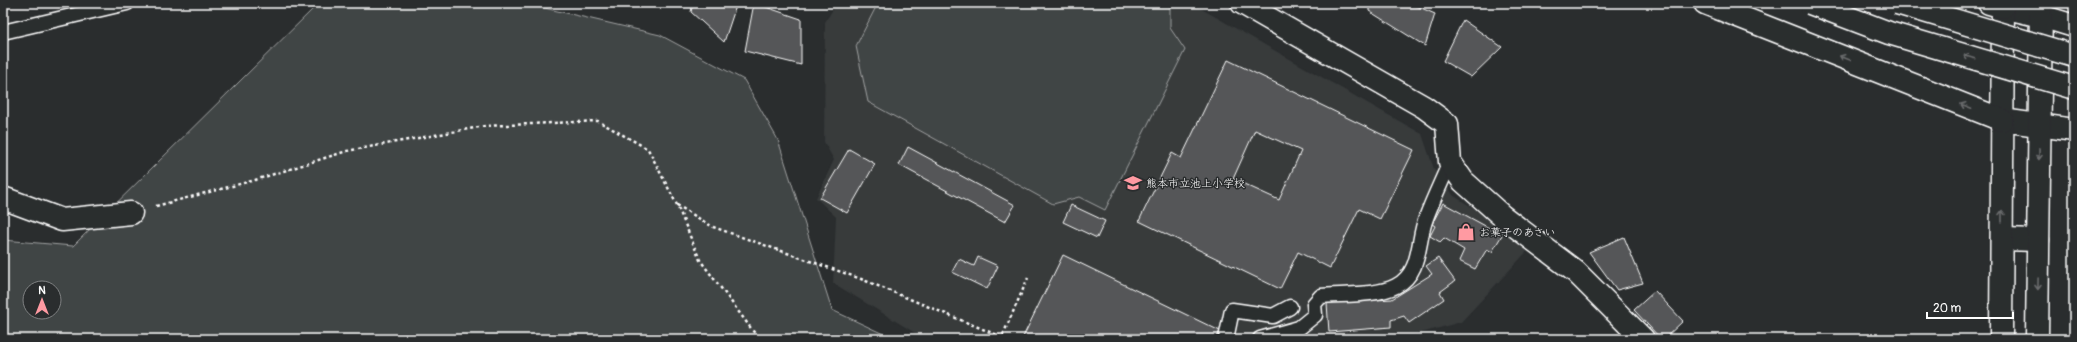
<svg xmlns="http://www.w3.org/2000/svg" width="2077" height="342" viewBox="0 0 2077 342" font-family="Pangolin,'Klee One',sans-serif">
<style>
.built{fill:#373a3b}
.green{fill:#414445;stroke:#a0a2a2;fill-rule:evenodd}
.building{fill:#555758;stroke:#fff;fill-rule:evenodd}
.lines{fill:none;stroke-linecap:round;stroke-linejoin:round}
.lane-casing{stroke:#fff;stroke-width:17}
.street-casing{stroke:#fff;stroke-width:25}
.secondary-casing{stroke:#fff;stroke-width:25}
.highway-casing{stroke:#fff;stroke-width:25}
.path{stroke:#fff;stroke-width:2.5;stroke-dasharray:3 3;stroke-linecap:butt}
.lane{stroke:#2a2d2e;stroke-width:14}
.street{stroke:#2a2d2e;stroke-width:22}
.secondary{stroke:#2a2d2e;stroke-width:22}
.highway{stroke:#2a2d2e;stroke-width:22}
.highway-bridge-casing{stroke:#fff;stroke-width:25;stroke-linecap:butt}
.highway-bridge{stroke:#2a2d2e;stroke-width:22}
.oneway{stroke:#6a6c6d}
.labels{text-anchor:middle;stroke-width:3;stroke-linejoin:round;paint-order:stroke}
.poi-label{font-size:11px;fill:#fff;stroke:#2a2d2e;text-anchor:start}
</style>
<rect width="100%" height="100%" fill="#2a2d2e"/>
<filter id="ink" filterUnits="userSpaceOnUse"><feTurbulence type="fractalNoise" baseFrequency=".025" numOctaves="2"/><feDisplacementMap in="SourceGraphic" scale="8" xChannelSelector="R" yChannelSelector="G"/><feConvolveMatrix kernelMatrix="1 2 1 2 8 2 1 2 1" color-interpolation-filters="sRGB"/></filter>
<g filter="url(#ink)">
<!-- built -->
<path class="built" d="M 837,3 L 1191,3 L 1422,134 L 1434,169 L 1454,196 L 1533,245 L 1461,322 L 1399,339 L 925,339 L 833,283 L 836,217 L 816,198 L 834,160 L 824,142 L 825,22 Z"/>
<!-- green -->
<g class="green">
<path d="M 319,3 L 523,3 L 660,35 L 744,80 L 778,140 L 832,310 L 894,339 L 3,339 L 3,240 L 73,246 ZM 30,288 L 54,288 L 54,312 L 30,312 Z"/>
<path d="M 878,3 L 1170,3 L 1170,28 L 1185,50 L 1105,210 L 1079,197 L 1053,204 L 868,102 L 856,46 Z"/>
</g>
<!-- building -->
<g class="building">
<path d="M 693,3 L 737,3 L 724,42 L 691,12 Z"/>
<path d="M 754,3 L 801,19 L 801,65 L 745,51 Z"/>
<path d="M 1369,3 L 1410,3 L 1435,14 L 1425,46 L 1369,11 Z"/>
<path d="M 1463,20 L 1502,47 L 1471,77 L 1443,61 Z"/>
<path d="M 1228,60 L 1414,150 L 1380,219 L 1359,209 L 1330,268 L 1298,252 L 1280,289 L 1139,221 L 1172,153 L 1181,158 ZM 1255,130 L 1301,151 L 1279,200 L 1233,179 Z"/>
<path d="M 908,147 L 1015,205 L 1005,222 L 899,165 Z"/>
<path d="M 849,149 L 875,164 L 847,213 L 820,198 Z"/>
<path d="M 1443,203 L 1502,235 L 1492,252 L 1487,249 L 1475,269 L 1459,261 L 1464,250 L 1444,238 L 1440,242 L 1430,236 L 1435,226 L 1432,224 Z"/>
<path d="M 1071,205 L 1105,221 L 1097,238 L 1063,222 Z"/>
<path d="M 1624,237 L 1643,283 L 1617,290 L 1589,252 Z"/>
<path d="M 1063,255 L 1220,331 L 1216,339 L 1022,339 Z"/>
<path d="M 978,257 L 998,266 L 987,289 L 952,272 L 959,259 L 974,266 Z"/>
<path d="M 1438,258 L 1455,281 L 1440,292 L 1444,299 L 1409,323 L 1404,316 L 1391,320 L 1391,327 L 1329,332 L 1327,303 L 1392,299 L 1432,274 L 1426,266 Z"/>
<path d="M 1655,291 L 1683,321 L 1664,339 L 1661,339 L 1634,310 Z"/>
</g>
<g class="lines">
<!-- lane casing -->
<g class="lane-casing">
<g id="lane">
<path d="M 3,32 L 127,3"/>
<path d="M 1226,339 L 1232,310 L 1273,316 L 1290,307"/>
<path d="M 1260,339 L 1299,328 L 1315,315 L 1314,304 L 1321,296 C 1342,294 1377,296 1396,286 C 1422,273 1417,240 1426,218 C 1433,199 1442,181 1450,162"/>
</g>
</g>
<!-- street casing -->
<g class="street-casing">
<g id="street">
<path d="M 1242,3 L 1424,107 L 1447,124 L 1450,162 L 1463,181 L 1502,216 L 1576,272 L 1643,339"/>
<path d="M 3,198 L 62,220 L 131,213"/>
</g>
</g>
<!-- secondary casing -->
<g class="secondary-casing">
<g id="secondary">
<path d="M 2003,7 L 2041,16 L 2074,26"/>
<path d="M 2002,120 L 2074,130"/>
<path d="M 2002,239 L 2038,240"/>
<path d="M 2001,339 L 2003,3"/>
<path d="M 2037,339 L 2041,3"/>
</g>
</g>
<!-- highway casing -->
<g class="highway-casing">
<g id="highway">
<path d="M 1705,3 L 2002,120"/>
<path d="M 1989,3 L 2003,7"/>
</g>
</g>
<!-- path -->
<g class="path">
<path d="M 677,205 L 713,227 L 861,279 L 1002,337 L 1028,278"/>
<path d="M 156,206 L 255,180 L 347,151 L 485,126 L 598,121 L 648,149 L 677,205 L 700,260 L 759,339"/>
</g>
<!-- lane -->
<use href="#lane" class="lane"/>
<!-- street -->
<use href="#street" class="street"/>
<!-- secondary -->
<use href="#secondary" class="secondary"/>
<!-- highway -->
<use href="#highway" class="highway"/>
<!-- highway-bridge casing -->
<g class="highway-bridge-casing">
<g id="highway-bridge">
<path d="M 1810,3 L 1889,33 L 2074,88"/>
<path d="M 1897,3 L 2074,56"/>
</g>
</g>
<!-- highway-bridge -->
<use href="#highway-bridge" class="highway-bridge"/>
</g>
<!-- one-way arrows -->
<defs><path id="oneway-shaft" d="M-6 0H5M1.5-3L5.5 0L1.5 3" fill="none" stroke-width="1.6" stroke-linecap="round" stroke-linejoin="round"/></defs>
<g class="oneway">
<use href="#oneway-shaft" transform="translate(1969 57) rotate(-163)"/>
<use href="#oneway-shaft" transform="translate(1845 58) rotate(-159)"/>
<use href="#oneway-shaft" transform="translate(1966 106) rotate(-159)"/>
<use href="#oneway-shaft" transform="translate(2039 154) rotate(91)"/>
<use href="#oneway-shaft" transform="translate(2002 216) rotate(-90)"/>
<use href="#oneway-shaft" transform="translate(2038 284) rotate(91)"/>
</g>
</g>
<!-- icons -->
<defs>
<g id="school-bare" transform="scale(1.38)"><path d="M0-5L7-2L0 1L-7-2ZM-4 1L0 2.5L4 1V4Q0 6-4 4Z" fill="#ff9aa2" stroke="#2a2d2e" stroke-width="2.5" paint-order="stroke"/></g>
<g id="shop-bare" transform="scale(1.38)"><path d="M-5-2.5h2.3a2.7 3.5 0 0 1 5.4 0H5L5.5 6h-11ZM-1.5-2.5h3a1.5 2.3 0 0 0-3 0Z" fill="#ff9aa2" stroke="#2a2d2e" stroke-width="2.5" paint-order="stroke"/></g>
</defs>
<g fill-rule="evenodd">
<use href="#school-bare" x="1133" y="183"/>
<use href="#shop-bare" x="1466" y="232"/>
</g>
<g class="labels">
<!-- poi labels -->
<g class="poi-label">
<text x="1146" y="187">熊本市立池上小学校</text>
<text x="1479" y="236">お菓子のあさい</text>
</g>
</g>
<!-- margin -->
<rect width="2077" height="342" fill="none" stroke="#2a2d2e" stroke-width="16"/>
<rect x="8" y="8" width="2061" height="326" fill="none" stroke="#fff" stroke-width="1.5" filter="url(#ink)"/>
<!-- north arrow -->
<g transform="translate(42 300)"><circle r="19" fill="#2a2d2e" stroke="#7f8182"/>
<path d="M0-3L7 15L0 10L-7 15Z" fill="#ff9aa2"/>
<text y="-6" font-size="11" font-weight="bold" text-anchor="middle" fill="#ffffff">N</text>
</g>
<!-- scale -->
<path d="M1927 312v6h86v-6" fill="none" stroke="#ffffff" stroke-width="2"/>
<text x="1933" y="312" font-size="12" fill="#ffffff" stroke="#2a2d2e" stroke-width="3" paint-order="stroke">20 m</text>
</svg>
